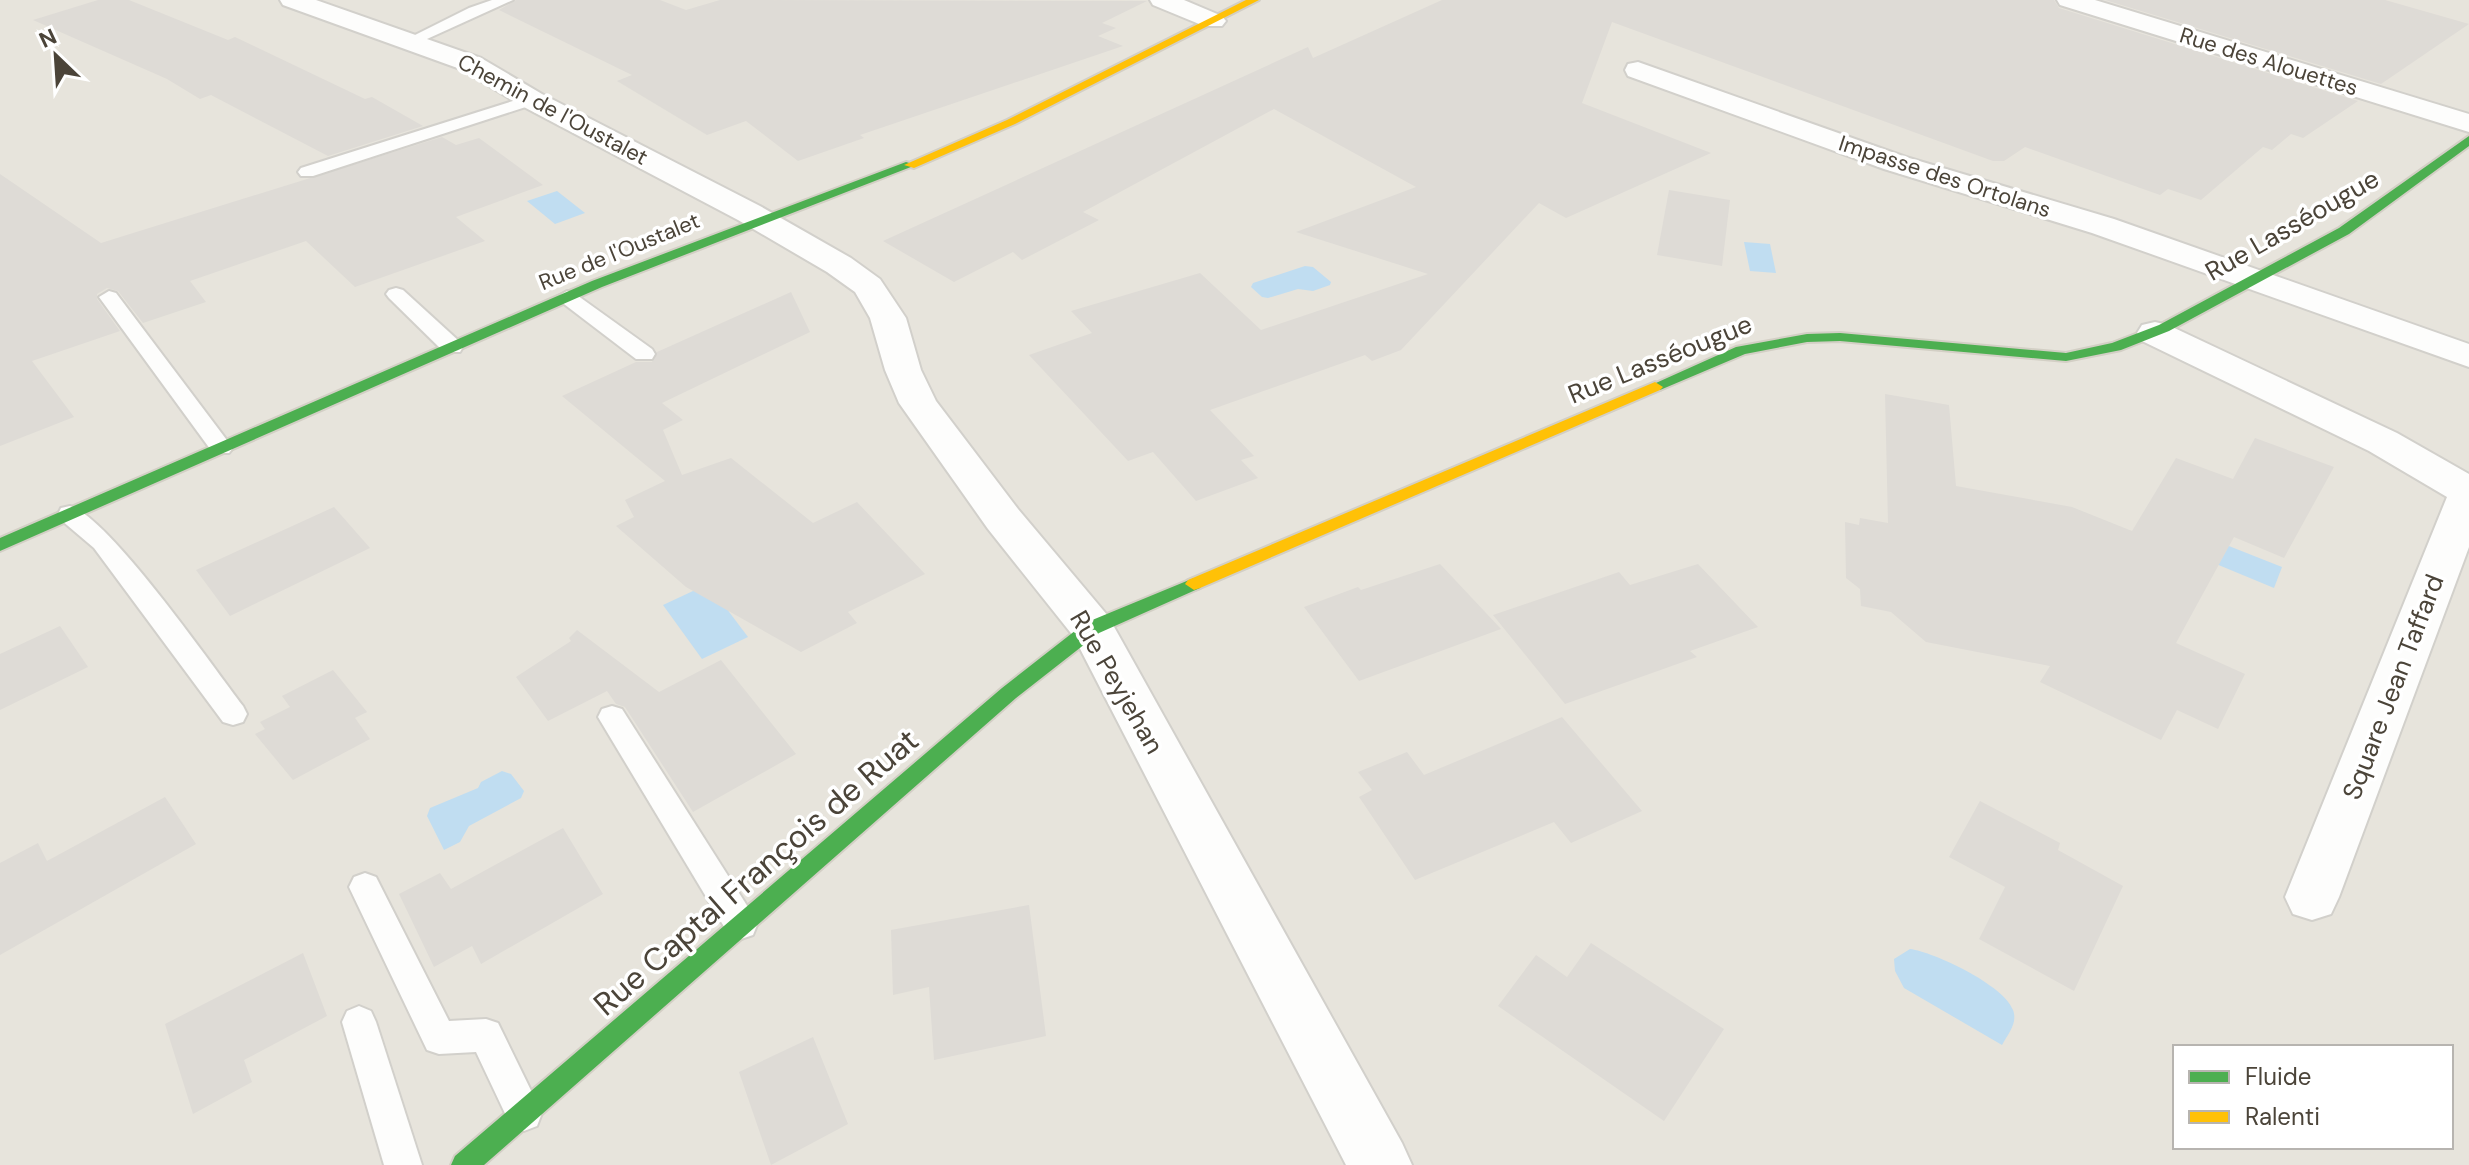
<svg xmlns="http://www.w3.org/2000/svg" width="2469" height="1165" viewBox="0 0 2469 1165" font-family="'DM Sans',sans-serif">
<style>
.residential{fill:#e7e4dc;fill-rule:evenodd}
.water{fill:#c0ddf1}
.building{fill:#dedbd6}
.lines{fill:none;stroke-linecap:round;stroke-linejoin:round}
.lane-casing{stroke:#d2d0cb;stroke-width:4}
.street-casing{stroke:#d2d0cb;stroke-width:4}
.fast-casing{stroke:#d3cfc5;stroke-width:4}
.slow-casing{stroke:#d3cfc5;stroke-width:4}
.lane{fill:#fdfdfc;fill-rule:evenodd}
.street{fill:#fdfdfc;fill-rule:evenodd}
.fast{fill:#4caf50;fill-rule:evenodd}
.slow{fill:#ffc107;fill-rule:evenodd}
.labels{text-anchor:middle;stroke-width:7;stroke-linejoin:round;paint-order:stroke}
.far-street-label{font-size:22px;fill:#4b4439;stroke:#fff}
.street-label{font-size:26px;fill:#4b4439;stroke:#fff}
.near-street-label{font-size:32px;fill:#4b4439;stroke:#fff}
</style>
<rect width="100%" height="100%" fill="#f4f2ee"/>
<!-- residential -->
<path class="residential" d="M 0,0 L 2469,0 L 2469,1165 L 0,1165 ZM 2175,1047 L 2451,1047 L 2451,1147 L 2175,1147 Z"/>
<!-- water -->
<g class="water">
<path d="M 557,191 L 585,213 L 555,224 L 527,201 Z"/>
<path d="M 1744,242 L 1770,244 L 1776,273 L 1750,271 Z"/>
<path d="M 1305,266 L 1313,267 L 1331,282 L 1330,285 L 1313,291 L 1298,289 L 1268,298 L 1262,297 L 1251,287 L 1253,283 Z"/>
<path d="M 2201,535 L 2282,567 L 2274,588 L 2192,554 Z"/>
<path d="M 708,584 L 748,637 L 702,659 L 663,605 Z"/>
<path d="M 502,771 L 511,774 L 524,791 L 521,798 L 469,826 L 460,842 L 444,850 L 427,816 L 430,808 L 478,788 L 481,782 Z"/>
<path d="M 1910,949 C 1934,952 2004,985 2013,1010 C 2018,1023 2008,1034 2002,1045 L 1904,988 L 1895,971 L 1894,959 Z"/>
</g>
<!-- building -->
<g class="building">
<path d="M 98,0 L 129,0 L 228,40 L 235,37 L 365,99 L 372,97 L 423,126 L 328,156 L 211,95 L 200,99 L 167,79 L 33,20 Z"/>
<path d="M 516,0 L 660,0 L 686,10 L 720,0 L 1147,1 L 1102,23 L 1116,28 L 1098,36 L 1123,46 L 860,135 L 864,138 L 798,161 L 746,121 L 707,135 L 617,81 L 632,75 L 499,10 Z"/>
<path d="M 1442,0 L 2054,0 L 2059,8 L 2358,101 L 2303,138 L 2291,134 L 2272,150 L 2263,147 L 2201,200 L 2168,189 L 2160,195 L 2025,147 L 2004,161 L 1993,161 L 1612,22 L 1582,103 L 1711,153 L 1566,218 L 1539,203 L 1401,350 L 1372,361 L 1365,355 L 1210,410 L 1254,456 L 1241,460 L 1258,478 L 1196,501 L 1153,452 L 1128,461 L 1029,355 L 1092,333 L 1071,311 L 1200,273 L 1261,330 L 1428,274 L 1296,232 L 1416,187 L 1274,109 L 1083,212 L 1099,220 L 1022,260 L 1013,252 L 954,282 L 883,241 L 1308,47 L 1313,58 Z"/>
<path d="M 2105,0 L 2385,0 L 2469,24 L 2381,84 Z"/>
<path d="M 442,137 L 456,145 L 479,138 L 543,185 L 456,217 L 485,241 L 355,287 L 306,241 L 190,281 L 206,302 L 143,323 L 118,291 L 107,288 L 97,294 L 97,299 L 120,331 L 32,361 L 74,417 L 0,446 L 0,174 L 101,243 Z"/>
<path d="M 1669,190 L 1730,200 L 1722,266 L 1657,255 Z"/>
<path d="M 791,292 L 810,332 L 662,403 L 683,420 L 663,430 L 682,475 L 731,458 L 813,523 L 857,502 L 925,574 L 848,612 L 857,623 L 801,652 L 686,587 L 616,526 L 634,517 L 625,500 L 665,481 L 562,396 L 636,362 L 652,362 L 657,352 Z"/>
<path d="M 1885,394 L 1949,405 L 1956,486 L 2072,507 L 2132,531 L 2176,458 L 2233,479 L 2255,438 L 2334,467 L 2284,558 L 2234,537 L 2176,643 L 2245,674 L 2218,729 L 2177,710 L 2161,740 L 2040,682 L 2050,666 L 1926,642 L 1891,612 L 1861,606 L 1860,589 L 1846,578 L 1845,522 L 1859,525 L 1860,518 L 1888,523 Z"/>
<path d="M 334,507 L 370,548 L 230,616 L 196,570 Z"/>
<path d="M 1440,564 L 1501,629 L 1359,681 L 1304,607 L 1358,587 L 1361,590 Z"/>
<path d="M 1698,564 L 1758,627 L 1690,651 L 1697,657 L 1565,704 L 1493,615 L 1619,572 L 1630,585 Z"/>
<path d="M 60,626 L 88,667 L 0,710 L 0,654 Z"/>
<path d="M 577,630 L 659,692 L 721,660 L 796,754 L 693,812 L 625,707 L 616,704 L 607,691 L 548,721 L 516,677 L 571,641 L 569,638 Z"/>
<path d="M 333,670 L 367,712 L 355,718 L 370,739 L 293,780 L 255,734 L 265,729 L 260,722 L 290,707 L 282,696 Z"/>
<path d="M 1562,717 L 1642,811 L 1571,843 L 1554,822 L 1415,880 L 1359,797 L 1372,790 L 1358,772 L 1407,752 L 1424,775 Z"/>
<path d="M 165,797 L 196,844 L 0,955 L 0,863 L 38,843 L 47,861 Z"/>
<path d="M 1980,801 L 2060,843 L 2058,850 L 2123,886 L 2074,991 L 1979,939 L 2005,887 L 1949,857 Z"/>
<path d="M 563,828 L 603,894 L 481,964 L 472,946 L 434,967 L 399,894 L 440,873 L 451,889 Z"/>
<path d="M 1029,905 L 1046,1036 L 934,1060 L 929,987 L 893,995 L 891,930 Z"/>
<path d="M 1591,943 L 1724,1029 L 1664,1121 L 1498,1006 L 1536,955 L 1567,977 Z"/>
<path d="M 303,953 L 327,1016 L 244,1060 L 252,1082 L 193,1114 L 165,1024 Z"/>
<path d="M 813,1037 L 848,1124 L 771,1165 L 739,1072 Z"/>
</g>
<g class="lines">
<!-- lane casing -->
<g class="lane-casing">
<g id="lane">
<path d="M 492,0 L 513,0 L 416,44 L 411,46 L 403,41 L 469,8 Z"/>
<path d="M 532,95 L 538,97 L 540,100 L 538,103 L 313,176 L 301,176 L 298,172 L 301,168 Z"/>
<path d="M 396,288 L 403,290 L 460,342 L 463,347 L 460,352 L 444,352 L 389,298 L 386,294 L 389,290 Z"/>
<path d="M 109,291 L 116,293 L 229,443 L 233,448 L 229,453 L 213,453 L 99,297 Z"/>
<path d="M 567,291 L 574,293 L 652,349 L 655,354 L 652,359 L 636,359 L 560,301 L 557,297 Z"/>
<path d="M 70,506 C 109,517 213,667 243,706 L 247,714 L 243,722 L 233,725 L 223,722 L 94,548 L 61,520 L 58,514 L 61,508 Z"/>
<path d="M 612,706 L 622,709 L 753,915 L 757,925 L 753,935 L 741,939 L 729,935 L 598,717 L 602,709 Z"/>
<path d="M 365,873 L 376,877 L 449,1021 L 486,1019 L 498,1023 L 542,1113 L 537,1126 L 524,1131 L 511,1126 L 476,1052 L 439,1054 L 427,1050 L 349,887 L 354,877 Z"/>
<path d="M 359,1006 L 371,1011 L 376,1022 L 422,1165 L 384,1165 L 342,1022 L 347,1011 Z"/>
</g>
</g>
<!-- street casing -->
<g class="street-casing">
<g id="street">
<path d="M 280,0 L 316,0 L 481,58 L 542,94 L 760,206 L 851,258 L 880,279 L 906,318 L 921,370 L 936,401 L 1018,509 L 1108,616 L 1402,1143 L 1412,1165 L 1346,1165 L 1074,637 L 988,529 L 899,403 L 885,370 L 870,318 L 855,292 L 827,272 L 738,220 L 522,106 L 463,70 L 283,5 Z"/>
<path d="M 1150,0 L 1184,0 L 1222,16 L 1226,21 L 1222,26 L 1204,26 L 1153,5 Z"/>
<path d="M 2057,0 L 2095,0 L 2469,114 L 2469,132 L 2060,5 Z"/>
<path d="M 1638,62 L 1906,157 L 2114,219 L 2469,344 L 2469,367 L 2092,233 L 1884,169 L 1628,76 L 1625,70 L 1628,64 Z"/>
<path d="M 2155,322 L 2168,325 L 2397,433 L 2469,474 L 2469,547 L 2339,897 L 2331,914 L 2312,920 L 2293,914 L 2285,897 L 2447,497 L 2369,451 L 2142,341 L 2137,333 L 2142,325 Z"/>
</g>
</g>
<!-- fast casing -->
<g class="fast-casing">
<g id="fast">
<path d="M 2469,136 L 2469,146 L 2349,234 L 2169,331 L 2121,350 L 2066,361 L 1840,341 L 1807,342 L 1745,354 L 1660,390 L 1650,390 L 1647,387 L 1736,347 L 1807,334 L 1840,333 L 2066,353 L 2112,343 L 2159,325 L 2339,228 Z"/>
<path d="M 906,162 L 916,165 L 602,287 L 0,551 L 0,538 L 592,281 Z"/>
<path d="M 1194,578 L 1203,584 L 1200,588 L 1099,633 L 1016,698 L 484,1165 L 451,1165 L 455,1156 L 1002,688 L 1085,623 Z"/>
</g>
</g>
<!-- slow casing -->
<g class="slow-casing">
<g id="slow">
<path d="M 1246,0 L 1259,0 L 1015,124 L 914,168 L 904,165 L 1007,120 Z"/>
<path d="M 1655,382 L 1663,387 L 1660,390 L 1200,588 L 1194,590 L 1185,584 L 1188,580 Z"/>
</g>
</g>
<!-- lane -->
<use href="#lane" class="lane"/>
<!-- street -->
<use href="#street" class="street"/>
<!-- fast -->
<use href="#fast" class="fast"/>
<!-- slow -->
<use href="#slow" class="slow"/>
</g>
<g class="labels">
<!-- far-street labels -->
<g class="far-street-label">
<text transform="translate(2269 61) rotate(17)" y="8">Rue des Alouettes</text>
<text transform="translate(553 109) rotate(28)" y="8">Chemin de l'Oustalet</text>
<text transform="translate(1945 176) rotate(18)" y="8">Impasse des Ortolans</text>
<text transform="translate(619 251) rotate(-22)" y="8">Rue de l'Oustalet</text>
</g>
<!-- street labels -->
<g class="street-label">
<text transform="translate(2292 225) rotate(-30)" y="9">Rue Lasséougue</text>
<text transform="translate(1660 359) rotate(-22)" y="9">Rue Lasséougue</text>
<text transform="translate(1117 682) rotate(60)" y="9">Rue Peyjehan</text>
<text transform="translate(2393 687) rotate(-69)" y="9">Square Jean Taffard</text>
</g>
<!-- near-street labels -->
<g class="near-street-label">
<text transform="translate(756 872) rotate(-41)" y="11">Rue Captal François de Ruat</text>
</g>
</g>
<!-- legend -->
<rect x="2173" y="1045" width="280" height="104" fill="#ffffff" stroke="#b7b4b0" stroke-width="2"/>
<rect x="2189" y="1071" width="40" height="12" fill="#4caf50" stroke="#b7b4b0" stroke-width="2"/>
<text x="2245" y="1085" font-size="24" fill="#4b4439">Fluide</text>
<rect x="2189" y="1111" width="40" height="12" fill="#ffc107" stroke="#b7b4b0" stroke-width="2"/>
<text x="2245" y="1125" font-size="24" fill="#4b4439">Ralenti</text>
<!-- north arrow -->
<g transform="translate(56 56) rotate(335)" stroke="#ffffff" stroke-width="6" paint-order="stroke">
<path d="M0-6L14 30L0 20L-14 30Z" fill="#4b4439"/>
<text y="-12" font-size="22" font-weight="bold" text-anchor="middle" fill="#4b4439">N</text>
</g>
</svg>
